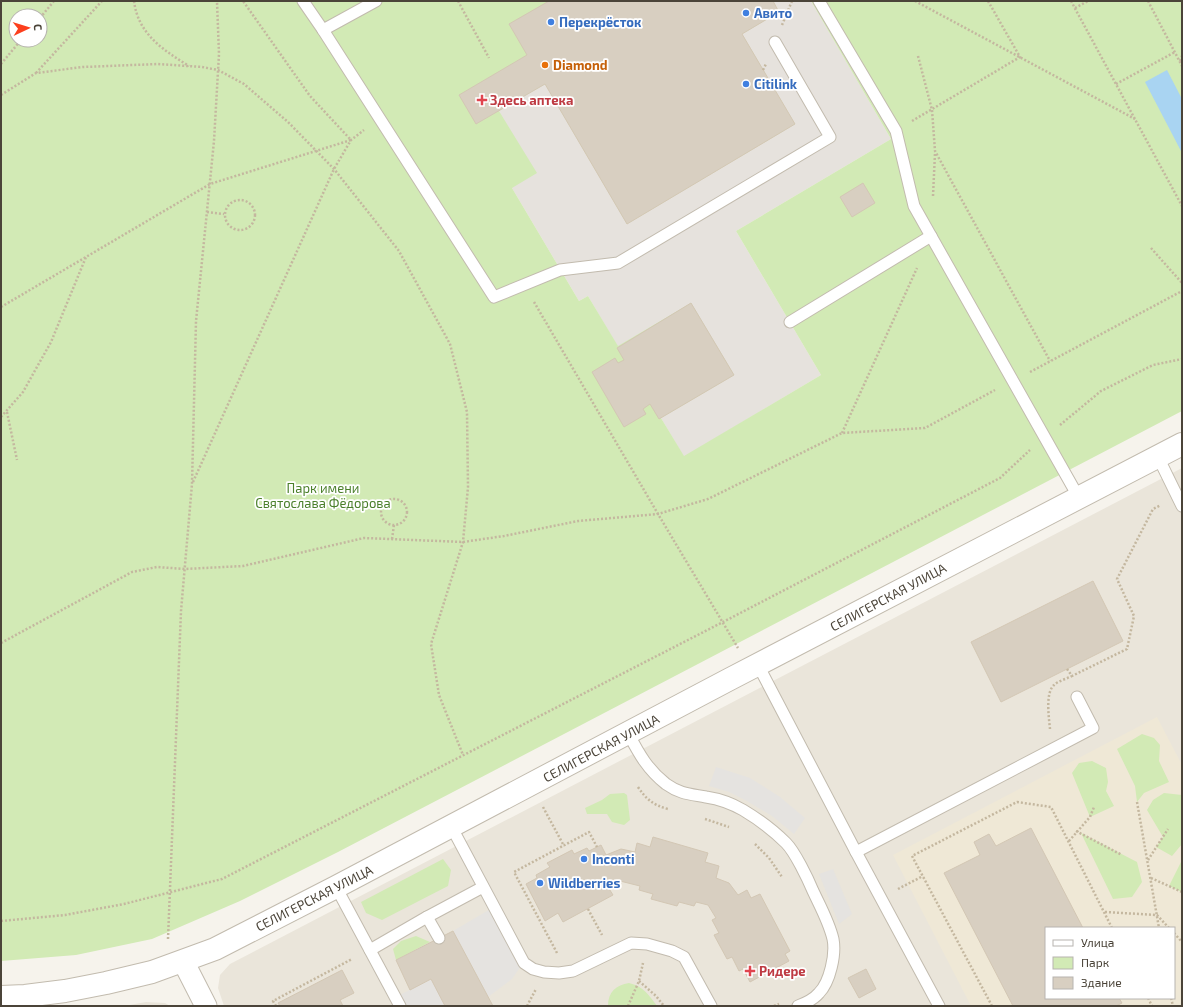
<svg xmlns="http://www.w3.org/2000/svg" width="1183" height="1007" viewBox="0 0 1183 1007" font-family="'Exo 2',sans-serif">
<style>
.residential{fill:#eae5da;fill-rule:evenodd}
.industrial{fill:#e6e2dd}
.education{fill:#efe8d6;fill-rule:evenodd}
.green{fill:#d2eab5;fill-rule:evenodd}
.parking{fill:#e5e3e0}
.water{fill:#a9d4f2}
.building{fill:#d8cfc1;stroke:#d3c7b4}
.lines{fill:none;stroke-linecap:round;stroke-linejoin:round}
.service-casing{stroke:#c2bbae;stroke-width:13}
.minor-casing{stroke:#c2bbae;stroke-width:23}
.tertiary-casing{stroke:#c2bbae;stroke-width:24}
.path{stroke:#c4b79f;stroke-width:2.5;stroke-dasharray:2 2;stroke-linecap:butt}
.service{stroke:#fff;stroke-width:11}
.minor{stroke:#fff;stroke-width:21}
.tertiary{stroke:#fff;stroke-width:22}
.shop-dot{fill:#3f7fe0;stroke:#fff;stroke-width:1.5}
.food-dot{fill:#e8710a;stroke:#fff;stroke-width:1.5}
.health-dot{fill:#e0444e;stroke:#fff;stroke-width:1.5}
.labels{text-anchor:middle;stroke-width:3.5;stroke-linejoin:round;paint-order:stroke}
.shop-label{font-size:13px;font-weight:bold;fill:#366cbe;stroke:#fff;text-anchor:start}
.food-label{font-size:13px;font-weight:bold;fill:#c56008;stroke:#fff;text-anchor:start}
.health-label{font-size:13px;font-weight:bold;fill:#be3a42;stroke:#fff;text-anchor:start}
.park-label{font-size:13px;fill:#4a7f2a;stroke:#fff}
.street-label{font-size:13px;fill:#4b4439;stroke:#fff}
</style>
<rect width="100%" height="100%" fill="#f6f3ec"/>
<!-- residential -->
<g class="residential">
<path d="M 1182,468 L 1182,1006 L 224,1006 L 218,988 L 220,975 L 230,964 ZM 1046,928 L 1174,928 L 1174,998 L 1046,998 Z"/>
<path d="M 146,1002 L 165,1003 L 170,1006 L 124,1006 Z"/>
</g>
<!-- industrial -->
<path class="industrial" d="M 773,1 L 811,1 L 891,139 L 736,231 L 821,375 L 684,457 L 661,418 L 734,375 L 691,304 L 618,347 L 588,296 L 579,301 L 512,188 L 499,111 L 545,84 L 627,223 L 742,34 L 779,11 Z"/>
<!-- education -->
<path class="education" d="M 1157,717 L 1182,765 L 1182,1006 L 971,1006 L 893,855 ZM 1046,928 L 1174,928 L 1174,998 L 1046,998 Z"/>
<!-- green -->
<g class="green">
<path d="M 1,1 L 773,1 L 779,12 L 742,34 L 795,124 L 627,224 L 545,84 L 499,111 L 537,173 L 512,188 L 579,301 L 588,296 L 618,346 L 691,303 L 734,375 L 661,418 L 684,456 L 821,375 L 736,231 L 891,139 L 811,1 L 1182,1 L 1182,411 L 338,852 L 240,901 L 152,939 L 76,955 L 1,961 ZM 16,16 L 40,16 L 40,40 L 16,40 Z"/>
<path d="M 1142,734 L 1154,738 L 1160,745 L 1159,761 L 1169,782 L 1144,793 L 1137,802 L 1135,786 L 1117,749 Z"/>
<path d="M 1092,761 L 1106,768 L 1108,782 L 1106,791 L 1114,806 L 1090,817 L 1072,773 L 1079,763 Z"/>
<path d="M 624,793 L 627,795 L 630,820 L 624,825 L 612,822 L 607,814 L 587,814 L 585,808 L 602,800 L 610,794 Z"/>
<path d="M 1164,793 L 1182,795 L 1182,844 L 1172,856 L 1156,847 L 1163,837 L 1147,810 L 1153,800 Z"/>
<path d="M 1081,833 L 1137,862 L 1142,882 L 1132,897 L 1113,899 Z"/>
<path d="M 443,859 L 451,870 L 448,886 L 382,920 L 366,913 L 361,902 Z"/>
<path d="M 1182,860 L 1182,892 L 1169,886 Z"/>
<path d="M 416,936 L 430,942 L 396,960 L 393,949 L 401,941 Z"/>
<path d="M 629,983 C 643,986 649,995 657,1006 L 608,1006 C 608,992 616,985 629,983 Z"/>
</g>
<!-- parking -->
<g class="parking">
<path d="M 716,767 L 750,778 L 780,797 L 805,818 L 794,834 L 772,816 L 745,800 L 729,792 L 709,786 Z"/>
<path d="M 833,869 L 852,914 L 839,924 L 819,874 Z"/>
<path d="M 494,907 L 523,963 L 512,979 L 488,997 L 453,931 Z"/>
<path d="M 431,979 L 445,1006 L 400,1006 L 396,997 Z"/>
</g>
<!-- water -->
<path class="water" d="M 1167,70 L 1182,99 L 1182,153 L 1145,82 Z"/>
<!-- building -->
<g class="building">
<path d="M 549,1 L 773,1 L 779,12 L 742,34 L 795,124 L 627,224 L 545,84 L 476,124 L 459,95 L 527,55 L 509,24 Z"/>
<path d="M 863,183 L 875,203 L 852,217 L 840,197 Z"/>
<path d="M 691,303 L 734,375 L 659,419 L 650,404 L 643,409 L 646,414 L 624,427 L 592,372 L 615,358 L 618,363 L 624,360 L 617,348 Z"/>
<path d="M 1093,581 L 1123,641 L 1001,702 L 971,642 Z"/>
<path d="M 1031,828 L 1083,928 L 1046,928 L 1046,998 L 1119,998 L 1122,1003 L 1116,1006 L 1013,1006 L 944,873 L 980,855 L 974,842 L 989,834 L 996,846 Z"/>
<path d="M 653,837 L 708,853 L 705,862 L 719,866 L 716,878 L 729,883 L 738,895 L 747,890 L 751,898 L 760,894 L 790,951 L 785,954 L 789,961 L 750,982 L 743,969 L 739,971 L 732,957 L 727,959 L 714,935 L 719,933 L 712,920 L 716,918 L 708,905 L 696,902 L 694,906 L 679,902 L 677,906 L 651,899 L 653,894 L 639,890 L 640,886 L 620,881 L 608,887 L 613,895 L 563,922 L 558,913 L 545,921 L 526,884 L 537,878 L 536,875 L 550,867 L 547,863 L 572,850 L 574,854 L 587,848 L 589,851 L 601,845 L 606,855 L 621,849 L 635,852 L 637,843 L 650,847 Z"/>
<path d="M 453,931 L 493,1006 L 445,1006 L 431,979 L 410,990 L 396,960 Z"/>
<path d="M 866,969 L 876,989 L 859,998 L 848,978 Z"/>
<path d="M 342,970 L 354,993 L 340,1000 L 343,1006 L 280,1006 L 278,1003 Z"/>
</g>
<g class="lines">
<!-- service casing -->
<g class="service-casing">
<g id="service">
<path d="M 303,1 L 323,30 L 494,297 L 560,270 L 618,263 L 830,137 L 775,42"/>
<path d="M 819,1 L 896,131 L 914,206 L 1079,498"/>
<path d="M 323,30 L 376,1"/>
<path d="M 790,322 L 931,236"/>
<path d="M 1158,457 L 1182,506"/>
<path d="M 758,665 L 856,852 L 939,1006"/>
<path d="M 628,733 C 639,754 648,770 666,784 C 680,794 690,794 706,797 C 719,799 731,803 743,810 C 758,819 774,831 786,843 C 795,852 808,879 813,891 C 820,906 829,922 833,939 C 836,954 830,982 819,993 C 814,999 806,1003 798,1006"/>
<path d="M 451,826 L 524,963 L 533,969 L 544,972 L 559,973 L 573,971 L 631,943 L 647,944 L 672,951 L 684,957 L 711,1006"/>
<path d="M 856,852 L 1093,728 L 1077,697"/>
<path d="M 336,887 L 400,1006"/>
<path d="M 427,917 L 439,938"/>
<path d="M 370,950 L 427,917 L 483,887"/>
</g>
</g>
<!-- minor casing -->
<g class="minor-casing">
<path id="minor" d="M 183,961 L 206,1006"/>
</g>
<!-- tertiary casing -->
<g class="tertiary-casing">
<path id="tertiary" d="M 1,997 L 25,996 L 65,991 L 106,983 L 152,972 L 215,949 L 336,887 L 730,679 L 1182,444"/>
</g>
<!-- path -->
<g class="path">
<path d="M 134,1 C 138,34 163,50 189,66"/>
<path d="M 458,1 L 489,58"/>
<path d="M 915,1 L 1135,119"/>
<path d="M 1071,1 L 1182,206"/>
<path d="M 1148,1 L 1182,66"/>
<path d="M 1075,8 L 1088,1"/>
<path d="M 40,18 L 54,1"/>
<path d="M 782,25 L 792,1"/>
<path d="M 918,56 L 932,110 L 935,151 L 1050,361"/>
<path d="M 1180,61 L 1182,56"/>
<path d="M 1,64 L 21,40"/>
<path d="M 763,70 L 766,64"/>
<path d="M 36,73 L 102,1"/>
<path d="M 1116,84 L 1175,52"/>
<path d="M 1,95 L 36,73 L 83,67 L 158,64 L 202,67 L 218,70 L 244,84 L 288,122 L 334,169 L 399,251 L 450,344 L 467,412 L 468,487 L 463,542 L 431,644 L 439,695 L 463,755"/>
<path d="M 912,121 L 1020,57 L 988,1"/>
<path d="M 933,196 L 935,153"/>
<circle cx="240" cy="215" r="15"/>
<path d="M 207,212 L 224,214"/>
<path d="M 1151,248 L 1182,283"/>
<path d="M 534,302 L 658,514 L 738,648"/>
<path d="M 1,307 L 210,184 L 351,140 L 310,96 L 243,1"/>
<path d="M 1030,372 L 1182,291"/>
<path d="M 7,412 L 17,460"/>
<path d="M 1,417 L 23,392 L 51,342 L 86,257"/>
<path d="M 1060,425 L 1101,391 L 1153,365 L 1182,359"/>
<path d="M 842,433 L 917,268"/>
<path d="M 193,482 L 334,169 L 351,140 L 364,130"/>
<circle cx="394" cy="512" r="13"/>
<path d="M 392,539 L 394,525"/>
<path d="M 1,643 L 132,572 L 157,567 L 185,569 L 243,566 L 364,538 L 463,542 L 504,536 L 578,521 L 658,514 L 708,499 L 842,433 L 925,428 L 995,390"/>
<path d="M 1067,669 L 1072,676 L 1127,649 L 1134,616 L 1117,579 L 1153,509 L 1161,505"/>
<path d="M 1050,729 C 1049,718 1045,693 1054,685 C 1058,681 1066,679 1072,676"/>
<path d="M 638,787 C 646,799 653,805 668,809"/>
<path d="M 1137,802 L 1159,928"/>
<path d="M 543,807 L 564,846"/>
<path d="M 705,819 L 729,827"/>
<path d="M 1076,831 L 1122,855"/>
<path d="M 1069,841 L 1090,817 L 1094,807"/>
<path d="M 755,844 L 769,858 L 782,877"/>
<path d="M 1148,860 L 1168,829"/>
<path d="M 1151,878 L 1182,892"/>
<path d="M 898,889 L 923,876"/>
<path d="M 588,909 L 602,935"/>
<path d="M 1105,912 L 1157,915 L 1169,928"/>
<path d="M 1,921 L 65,915 L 124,904 L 222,879 L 723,622 L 1000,478 L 1030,450"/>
<path d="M 1174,933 L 1182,942"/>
<path d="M 168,939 L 181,611 L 192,484 L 196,321 L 214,141 L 219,54 L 217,1"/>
<path d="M 557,953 L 514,872 L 589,832 L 597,847"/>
<path d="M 639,981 L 656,996 L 664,1006"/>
<path d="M 1148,998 L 1152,1006"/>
<path d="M 1171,998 L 1173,1006"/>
<path d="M 276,1006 L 273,1001 L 352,959"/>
<path d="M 527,1006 L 536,989"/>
<path d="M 628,1006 L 639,981 L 643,963"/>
<path d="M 774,1006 L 779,1004"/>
<path d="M 992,1006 L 912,856 L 1017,802 L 1051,807 L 1112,928"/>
</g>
<!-- service -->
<use href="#service" class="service"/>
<!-- minor -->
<use href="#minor" class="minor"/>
<!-- tertiary -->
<use href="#tertiary" class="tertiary"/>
</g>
<!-- markers -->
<g class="shop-dot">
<circle cx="746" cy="13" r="4"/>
<circle cx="551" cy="22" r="4"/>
<circle cx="746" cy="84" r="4"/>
<circle cx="584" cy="859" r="4"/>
<circle cx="540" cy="883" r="4"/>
</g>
<circle class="food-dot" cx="545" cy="65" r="4"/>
<g class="health-dot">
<path d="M480 94h4v4h4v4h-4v4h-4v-4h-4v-4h4z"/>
<path d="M748 965h4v4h4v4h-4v4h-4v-4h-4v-4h4z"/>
</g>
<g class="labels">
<!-- shop labels -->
<g class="shop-label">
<text x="754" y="18">Авито</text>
<text x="559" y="27">Перекрёсток</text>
<text x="754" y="89">Citilink</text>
<text x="592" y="864">Inconti</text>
<text x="548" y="888">Wildberries</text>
</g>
<!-- food labels -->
<g class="food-label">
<text x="553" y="70">Diamond</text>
</g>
<!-- health labels -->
<g class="health-label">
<text x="490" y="105">Здесь аптека</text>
<text x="759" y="976">Ридере</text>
</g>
<!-- park labels -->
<g class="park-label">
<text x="323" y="493">Парк имени<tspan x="323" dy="15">Святослава Фёдорова</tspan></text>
</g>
<!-- street labels -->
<g class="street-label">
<text transform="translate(888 597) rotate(-28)" y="5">СЕЛИГЕРСКАЯ УЛИЦА</text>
<text transform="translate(601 748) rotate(-28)" y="5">СЕЛИГЕРСКАЯ УЛИЦА</text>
<text transform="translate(314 898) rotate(-27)" y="5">СЕЛИГЕРСКАЯ УЛИЦА</text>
</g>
</g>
<!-- border -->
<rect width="1183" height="1007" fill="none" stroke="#4b4439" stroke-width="4"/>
<!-- legend -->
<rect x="1045" y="927" width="130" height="72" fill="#ffffff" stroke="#b7b4b0"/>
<rect x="1053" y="940" width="20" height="6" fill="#ffffff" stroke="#b7b4b0"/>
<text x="1081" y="947" font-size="12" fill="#4b4439">Улица</text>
<rect x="1053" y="957" width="20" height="12" fill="#d2eab5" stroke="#b7b4b0"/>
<text x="1081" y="967" font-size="12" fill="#4b4439">Парк</text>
<rect x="1053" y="977" width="20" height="12" fill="#d8cfc1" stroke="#b7b4b0"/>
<text x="1081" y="987" font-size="12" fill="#4b4439">Здание</text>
<!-- north arrow -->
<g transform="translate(28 28) rotate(86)"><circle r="19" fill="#ffffff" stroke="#b7b4b0"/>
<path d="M0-3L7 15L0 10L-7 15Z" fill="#fc3f1d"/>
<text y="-6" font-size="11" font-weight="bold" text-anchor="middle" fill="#4b4439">С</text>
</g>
</svg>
